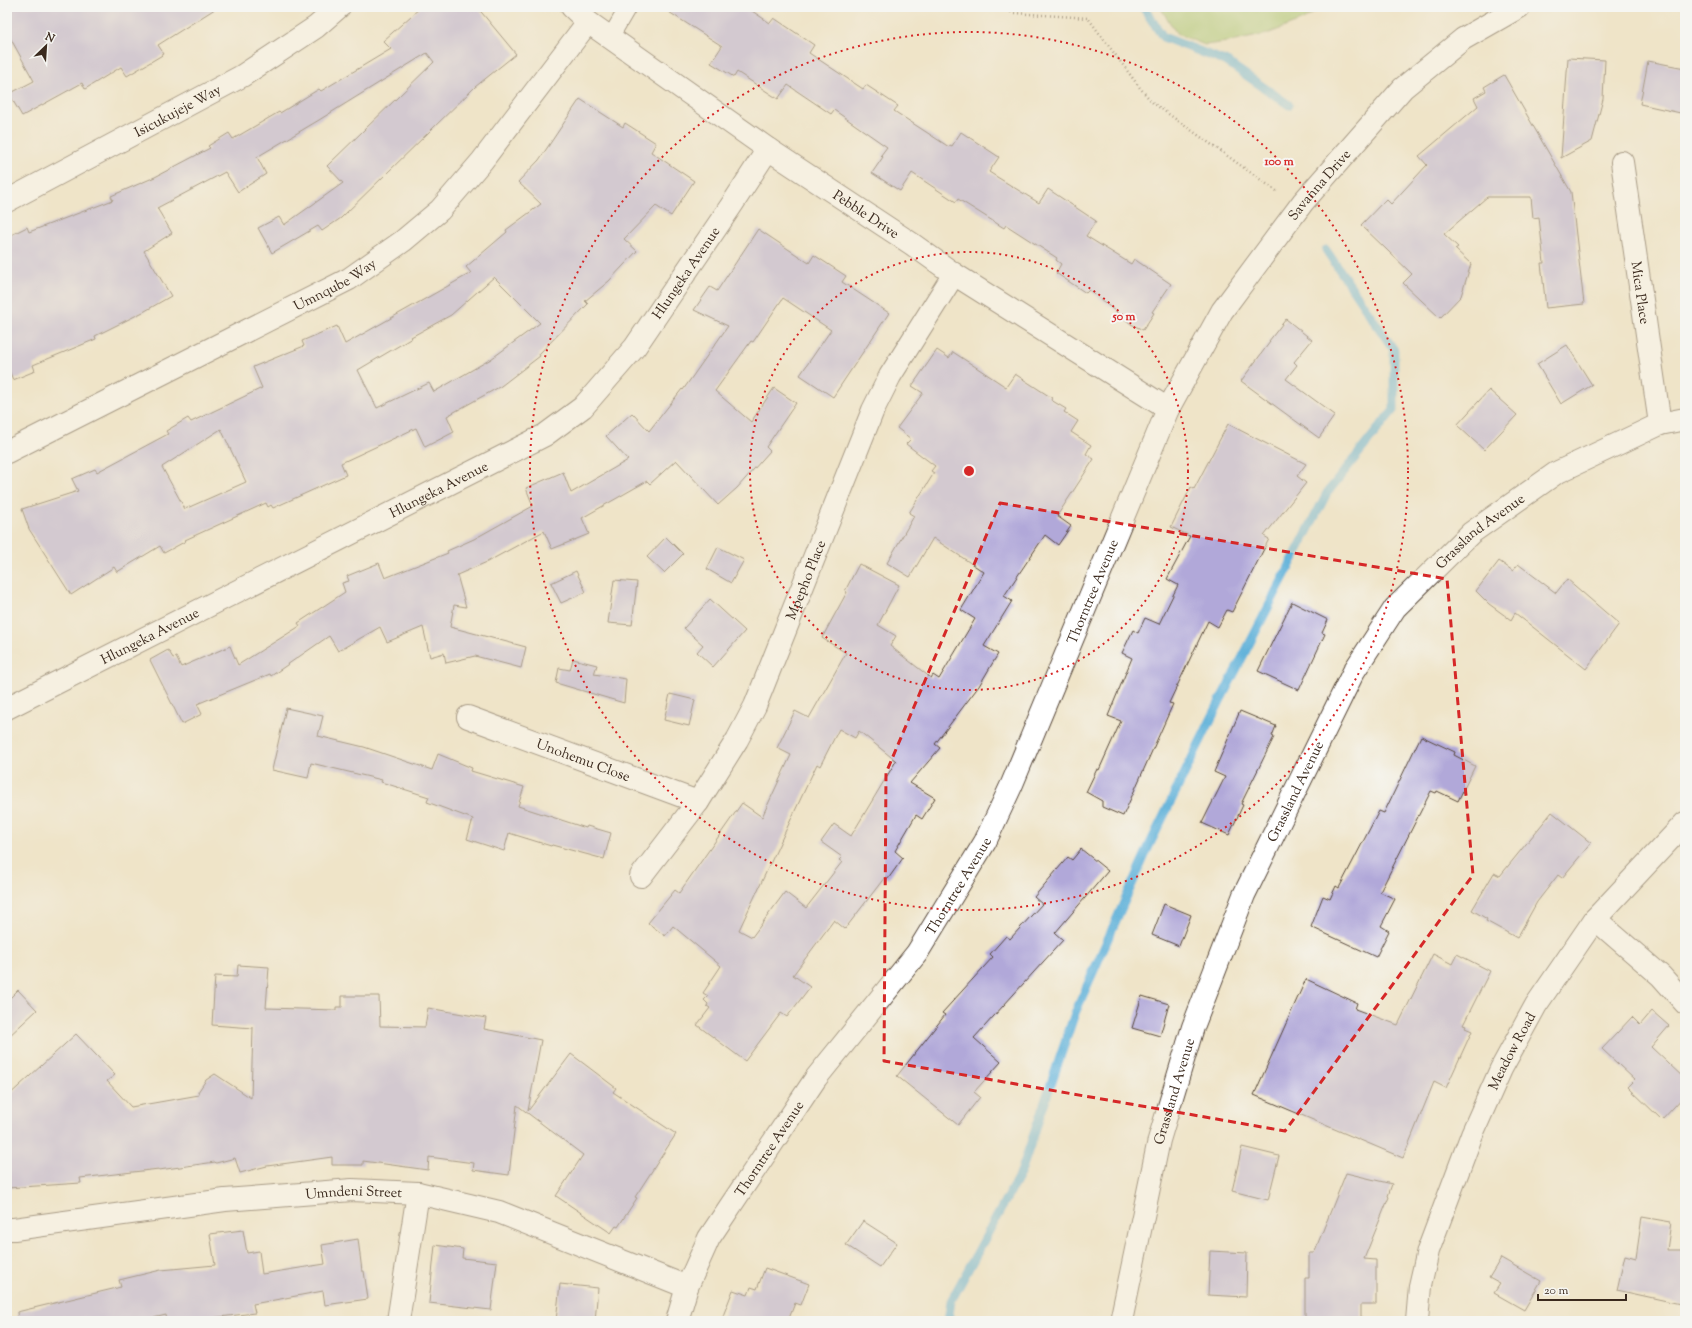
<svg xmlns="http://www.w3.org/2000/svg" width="1692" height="1328" viewBox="0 0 1692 1328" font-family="'Sorts Mill Goudy',serif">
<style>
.green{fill:#a5c66f;stroke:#707846}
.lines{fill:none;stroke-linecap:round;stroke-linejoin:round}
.stream{stroke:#5eb1d9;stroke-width:9}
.building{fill:#b1a8d9;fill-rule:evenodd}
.service-casing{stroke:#564638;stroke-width:18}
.minor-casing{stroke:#564638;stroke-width:24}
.path{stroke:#564638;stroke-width:2.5;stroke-dasharray:1 3;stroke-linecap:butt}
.service{stroke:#fff;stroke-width:16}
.minor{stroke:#fff;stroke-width:22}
.marked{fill:none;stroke:#d62828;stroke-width:3;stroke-dasharray:8 5;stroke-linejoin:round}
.ring{fill:none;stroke:#d62828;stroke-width:2;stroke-dasharray:2 4}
.labels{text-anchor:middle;stroke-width:4;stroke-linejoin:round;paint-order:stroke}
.street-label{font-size:14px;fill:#3b2a1e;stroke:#f6f6f2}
.centre{fill:#d62828;stroke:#f6f6f2;stroke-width:2}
.ring-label{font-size:12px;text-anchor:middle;font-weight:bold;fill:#d62828;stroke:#f6f6f2;stroke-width:4;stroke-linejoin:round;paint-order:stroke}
</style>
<rect width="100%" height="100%" fill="#f6f6f2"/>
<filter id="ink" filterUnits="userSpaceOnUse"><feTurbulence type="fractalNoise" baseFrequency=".025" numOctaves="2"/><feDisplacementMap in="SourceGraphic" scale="8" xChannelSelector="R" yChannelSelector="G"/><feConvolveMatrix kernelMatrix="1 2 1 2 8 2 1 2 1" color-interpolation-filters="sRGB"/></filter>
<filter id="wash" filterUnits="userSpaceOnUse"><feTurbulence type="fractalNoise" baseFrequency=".012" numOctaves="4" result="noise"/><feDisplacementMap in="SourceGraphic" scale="16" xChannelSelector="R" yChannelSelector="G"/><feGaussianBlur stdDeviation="0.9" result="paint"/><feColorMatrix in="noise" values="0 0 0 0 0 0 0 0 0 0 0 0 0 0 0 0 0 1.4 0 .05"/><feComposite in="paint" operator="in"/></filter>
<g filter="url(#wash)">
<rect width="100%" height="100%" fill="#efe4c8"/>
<!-- green -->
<path class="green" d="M 1160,7 L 1322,7 L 1303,20 L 1267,34 L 1235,41 L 1205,45 L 1177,34 Z"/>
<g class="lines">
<!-- stream -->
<g class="stream">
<path d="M 1143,7 L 1163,37 L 1227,62 L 1289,105"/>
<path d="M 948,1321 L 951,1301 L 1021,1172 L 1075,1013 L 1149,846 L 1220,701 L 1327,493 L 1394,409 L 1394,350 L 1326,250"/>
</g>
</g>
<g id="blocks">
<!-- building -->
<g class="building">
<path d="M 7,7 L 218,7 L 158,45 L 164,54 L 127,76 L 121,67 L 85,89 L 82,83 L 22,116 L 9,94 L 34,81 L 7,32 Z"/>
<path d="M 421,7 L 477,7 L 516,54 L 475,87 L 341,218 L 322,231 L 318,226 L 272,253 L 258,228 L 279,217 L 284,225 L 343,183 L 327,166 L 434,62 L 427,53 L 319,120 L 257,157 L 266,174 L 238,192 L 225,172 L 157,208 L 172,233 L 144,251 L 171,296 L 145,311 L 95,336 L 96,339 L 33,365 L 35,371 L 13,380 L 7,365 L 7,237 L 27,227 L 29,232 L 113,200 L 111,196 L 155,177 L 210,148 L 208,146 L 229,133 L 233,139 L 279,112 L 280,113 L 319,89 L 321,91 L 391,49 L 383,41 Z"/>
<path d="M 661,7 L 746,7 L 770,23 L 774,18 L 814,45 L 809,53 L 863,89 L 866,85 L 898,106 L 894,111 L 949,147 L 950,145 L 952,146 L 961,132 L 999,157 L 989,172 L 1039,203 L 1048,189 L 1096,221 L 1086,236 L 1131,264 L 1134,259 L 1171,284 L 1152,312 L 1154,313 L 1143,330 L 1131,324 L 1089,290 L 1086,293 L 1056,273 L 1061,264 L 1056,260 L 1057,258 L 1006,225 L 1004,228 L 958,199 L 956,202 L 912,173 L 900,191 L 872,173 L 883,157 L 881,155 L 887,147 L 834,110 L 831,114 L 788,85 L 778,99 L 737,72 L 734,77 L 711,63 L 722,46 Z"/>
<path d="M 1568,58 L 1605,60 L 1603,99 L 1592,141 L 1561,158 Z"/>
<path d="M 1648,61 L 1685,68 L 1685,114 L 1640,104 Z"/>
<path d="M 1504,75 L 1571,192 L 1584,304 L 1546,308 L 1541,263 L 1544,263 L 1539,217 L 1533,218 L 1531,197 L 1487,197 L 1444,234 L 1458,247 L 1455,249 L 1471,264 L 1461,296 L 1440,318 L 1403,283 L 1412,274 L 1361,225 L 1386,199 L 1391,204 L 1427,165 L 1419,156 L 1478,106 L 1474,98 L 1486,91 L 1484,87 Z"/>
<path d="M 580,99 L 623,127 L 625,123 L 656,143 L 651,152 L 694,181 L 671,216 L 656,206 L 624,239 L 637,251 L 609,281 L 585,301 L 588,304 L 539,354 L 540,356 L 501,386 L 447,416 L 454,432 L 425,447 L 416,428 L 341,463 L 346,475 L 273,508 L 271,505 L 268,507 L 266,503 L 185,540 L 186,541 L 164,553 L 160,546 L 117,572 L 114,567 L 71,595 L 29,529 L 22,509 L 78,491 L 72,479 L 95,469 L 97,472 L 168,434 L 166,431 L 188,418 L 191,422 L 262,388 L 253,367 L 304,346 L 302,341 L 337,326 L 345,344 L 471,273 L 466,267 L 507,232 L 506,230 L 541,204 L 518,182 L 539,160 ZM 494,277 L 540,323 L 491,359 L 434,392 L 429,383 L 377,408 L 358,370 L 412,338 L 411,337 L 451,315 ZM 221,429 L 246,482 L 185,509 L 162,467 Z"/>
<path d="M 758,229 L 809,263 L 814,255 L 846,276 L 842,282 L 889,313 L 833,397 L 800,375 L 831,330 L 783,298 L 753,342 L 751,341 L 715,391 L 751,422 L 774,388 L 796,403 L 766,447 L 770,451 L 737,488 L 718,505 L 676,460 L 650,484 L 647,481 L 582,518 L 589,534 L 552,549 L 544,531 L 487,562 L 457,575 L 466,607 L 454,605 L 450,627 L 526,647 L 521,668 L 475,656 L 446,663 L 444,653 L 430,657 L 423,627 L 387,642 L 380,627 L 338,651 L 329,636 L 271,676 L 270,674 L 197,704 L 202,714 L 182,724 L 150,660 L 168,650 L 173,658 L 176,657 L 181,667 L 230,646 L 238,665 L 300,626 L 298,623 L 345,592 L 342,583 L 349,581 L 347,576 L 379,563 L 385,578 L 448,553 L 447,551 L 474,539 L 533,506 L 526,488 L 563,472 L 571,493 L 628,460 L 606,436 L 632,413 L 649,431 L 682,389 L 683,390 L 728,326 L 694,310 L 710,287 L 717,291 Z"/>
<path d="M 1286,319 L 1312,340 L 1294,362 L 1297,365 L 1286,379 L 1335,415 L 1319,438 L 1241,381 L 1270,342 L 1269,341 Z"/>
<path d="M 1567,345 L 1592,385 L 1561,404 L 1537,364 Z"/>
<path d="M 937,350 L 949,358 L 953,352 L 1006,387 L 1015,374 L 1052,398 L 1051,400 L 1066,409 L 1064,412 L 1078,421 L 1071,432 L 1091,445 L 1086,454 L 1094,459 L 1057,516 L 1071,526 L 1058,545 L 1045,535 L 1004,596 L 1012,601 L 984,646 L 998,654 L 979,686 L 935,744 L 940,748 L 910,783 L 935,798 L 922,819 L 916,815 L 895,851 L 903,858 L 888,879 L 885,877 L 845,929 L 834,920 L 793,975 L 810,987 L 787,1017 L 781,1013 L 745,1061 L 697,1025 L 710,1008 L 707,1006 L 708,1004 L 704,1000 L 708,996 L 703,993 L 721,966 L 673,926 L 665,936 L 648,923 L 675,890 L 679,893 L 742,803 L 762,817 L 791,755 L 777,748 L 795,711 L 809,718 L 846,653 L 822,638 L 847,592 L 845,591 L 859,564 L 899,585 L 878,625 L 896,636 L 890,646 L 931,678 L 933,675 L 939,679 L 975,619 L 961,610 L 984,572 L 933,538 L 910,577 L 887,563 L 914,516 L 909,513 L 934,473 L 931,471 L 935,466 L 906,444 L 911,439 L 897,428 L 923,393 L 912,386 ZM 839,729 L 855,738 L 859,731 L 896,761 L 851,836 L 834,824 L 821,842 L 842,857 L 839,860 L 842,862 L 806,908 L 785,892 L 752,937 L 739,930 L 817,764 L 820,766 Z"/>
<path d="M 1489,390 L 1517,415 L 1484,450 L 1457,425 Z"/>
<path d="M 1228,424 L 1306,464 L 1297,476 L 1306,483 L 1264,536 L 1269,539 L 1232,612 L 1227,610 L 1218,627 L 1208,621 L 1169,703 L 1173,704 L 1123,816 L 1102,807 L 1102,801 L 1086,792 L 1097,769 L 1099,770 L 1121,721 L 1108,716 L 1132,658 L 1122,653 L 1133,630 L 1138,633 L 1145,618 L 1159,624 L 1178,585 L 1167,579 L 1190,536 L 1171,527 L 1191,487 L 1194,489 Z"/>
<path d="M 666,537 L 683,554 L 664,573 L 647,557 Z"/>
<path d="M 718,547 L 744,560 L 731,583 L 707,569 Z"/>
<path d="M 1499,561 L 1513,571 L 1518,564 L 1556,593 L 1567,579 L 1619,624 L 1586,669 L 1515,613 L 1511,620 L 1489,604 L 1476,591 Z"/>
<path d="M 576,571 L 586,592 L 561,603 L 551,583 Z"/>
<path d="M 614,580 L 637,582 L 632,625 L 608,623 Z"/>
<path d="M 710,599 L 745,631 L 713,667 L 697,652 L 703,645 L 684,628 Z"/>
<path d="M 1292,602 L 1328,620 L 1322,633 L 1325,634 L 1299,690 L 1258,671 Z"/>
<path d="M 573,659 L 597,665 L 594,674 L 626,679 L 624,703 L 556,683 L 559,668 L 570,670 Z"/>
<path d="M 670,694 L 695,700 L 689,726 L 664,720 Z"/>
<path d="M 286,708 L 323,716 L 318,736 L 364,747 L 432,770 L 438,754 L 472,768 L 471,771 L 524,787 L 518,806 L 586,828 L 587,826 L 611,833 L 604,859 L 552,845 L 551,846 L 509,833 L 504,851 L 467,839 L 473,819 L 427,802 L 429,797 L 381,782 L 382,780 L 311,763 L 308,778 L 272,770 Z"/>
<path d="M 1240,711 L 1276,726 L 1272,736 L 1274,737 L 1241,804 L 1243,805 L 1229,835 L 1202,823 L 1225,777 L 1214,772 Z"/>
<path d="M 1421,736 L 1455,752 L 1454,755 L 1475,766 L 1458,801 L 1437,791 L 1436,793 L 1431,791 L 1380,892 L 1395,899 L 1381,926 L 1389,931 L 1376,957 L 1311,927 L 1323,896 L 1330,899 L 1336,886 L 1339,888 L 1379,811 L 1384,813 Z"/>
<path d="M 1552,812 L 1591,843 L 1562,878 L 1558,875 L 1537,902 L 1517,938 L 1486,921 L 1487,919 L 1472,910 L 1494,873 L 1500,876 Z"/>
<path d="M 1081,849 L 1108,871 L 1055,933 L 1063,940 L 974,1038 L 1001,1062 L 974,1092 L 980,1097 L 958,1125 L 897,1076 L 945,1015 L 942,1013 L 993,957 L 990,954 L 1006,936 L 1010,939 L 1042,904 L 1034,897 L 1068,857 L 1072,860 Z"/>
<path d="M 1164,904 L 1191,915 L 1179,946 L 1152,935 Z"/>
<path d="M 1433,954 L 1452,964 L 1457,954 L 1490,971 L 1463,1025 L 1466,1026 L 1465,1028 L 1472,1031 L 1446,1088 L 1434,1082 L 1403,1158 L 1254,1095 L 1306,979 L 1357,1003 L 1355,1009 L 1398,1025 Z"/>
<path d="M 238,965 L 269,967 L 266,1008 L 336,1010 L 336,1007 L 342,1007 L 342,996 L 379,996 L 380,1026 L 425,1027 L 428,1008 L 486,1018 L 484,1029 L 541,1040 L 528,1111 L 571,1054 L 616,1088 L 613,1092 L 676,1134 L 635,1197 L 637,1198 L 618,1227 L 616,1226 L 611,1233 L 556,1196 L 583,1155 L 517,1105 L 509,1175 L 473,1170 L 474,1163 L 429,1157 L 428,1170 L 363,1161 L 363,1165 L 332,1165 L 332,1157 L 267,1166 L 240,1173 L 235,1158 L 216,1163 L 215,1162 L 159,1170 L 159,1169 L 80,1178 L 81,1183 L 7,1188 L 7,1097 L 76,1034 L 115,1075 L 107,1081 L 131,1107 L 199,1095 L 198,1092 L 206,1080 L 215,1074 L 251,1098 L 253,1028 L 212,1025 L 215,976 L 237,977 Z"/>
<path d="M 18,990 L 37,1010 L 7,1038 L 7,1001 Z"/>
<path d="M 1142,996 L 1169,1004 L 1160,1036 L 1132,1028 Z"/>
<path d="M 1652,1011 L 1669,1026 L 1651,1047 L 1685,1079 L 1685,1095 L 1662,1120 L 1628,1087 L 1635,1080 L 1602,1049 L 1632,1017 L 1640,1025 Z"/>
<path d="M 1242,1147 L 1279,1156 L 1268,1200 L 1232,1191 Z"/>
<path d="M 1346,1173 L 1392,1184 L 1388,1196 L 1389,1197 L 1364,1259 L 1376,1260 L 1376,1304 L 1361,1304 L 1361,1319 L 1305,1319 L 1305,1278 L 1309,1278 L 1309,1253 L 1314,1253 Z"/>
<path d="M 1642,1217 L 1671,1222 L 1667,1250 L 1685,1250 L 1685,1305 L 1617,1290 L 1625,1255 L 1636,1258 Z"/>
<path d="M 863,1221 L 897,1243 L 880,1267 L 846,1245 Z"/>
<path d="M 243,1230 L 247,1253 L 259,1251 L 262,1274 L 325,1264 L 322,1245 L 358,1239 L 362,1271 L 364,1271 L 368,1299 L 325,1305 L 323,1291 L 253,1304 L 255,1313 L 183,1321 L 167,1321 L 166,1315 L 141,1321 L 18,1321 L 17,1312 L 121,1287 L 119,1280 L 161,1270 L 215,1265 L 210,1234 Z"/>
<path d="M 435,1245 L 463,1249 L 462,1258 L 497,1262 L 491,1310 L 429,1303 Z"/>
<path d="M 1210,1251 L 1247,1253 L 1246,1297 L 1208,1295 Z"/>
<path d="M 1501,1258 L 1541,1281 L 1524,1310 L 1494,1293 L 1500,1284 L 1489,1278 Z"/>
<path d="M 765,1268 L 809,1284 L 801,1305 L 795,1303 L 788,1321 L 721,1321 L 733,1290 L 748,1295 L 751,1287 L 757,1289 Z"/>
<path d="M 560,1284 L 598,1288 L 595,1321 L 556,1321 Z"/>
</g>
</g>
</g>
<g filter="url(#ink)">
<use href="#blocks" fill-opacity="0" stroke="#564638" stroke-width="1"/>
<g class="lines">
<!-- service casing -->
<g class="service-casing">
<path id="service" d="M 610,38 L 628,7"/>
</g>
<!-- minor casing -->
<g class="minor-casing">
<g id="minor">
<path id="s1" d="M 572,7 L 588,22 L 768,149 L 912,244 L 954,274 L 1168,409"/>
<path id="s2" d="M 1622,162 L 1660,424"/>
<path id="s3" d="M 7,201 L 242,76 L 316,27 L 339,7"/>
<path id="s4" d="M 7,452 L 349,279 L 403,241 L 440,210 L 482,161 L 588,22"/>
<path id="s5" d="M 7,708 L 545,435 L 583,407 L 635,347 L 733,203 L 768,149"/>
<path id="s6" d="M 468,717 L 698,802"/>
<path id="s7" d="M 641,876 L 698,802 L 737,740 L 755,706 L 873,410 L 890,376 L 954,274"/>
<path d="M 1595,919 L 1661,976 L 1685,1003"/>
<path id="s8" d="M 7,1229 L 14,1229 L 225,1200 L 352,1190 L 418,1193 L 499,1212 L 687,1287"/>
<path d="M 398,1321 L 418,1193"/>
<path id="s9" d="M 677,1321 L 687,1287 L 709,1238 L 816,1078 L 917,953 L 985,842 L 1012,784 L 1168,409 L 1222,311 L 1303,202 L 1403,88 L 1463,39 L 1519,7"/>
<path id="s10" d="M 1121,1321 L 1159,1140 L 1193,1027 L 1244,895 L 1354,671 L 1395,608 L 1471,533 L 1556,473 L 1660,424 L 1685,419"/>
<path id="s11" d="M 1417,1321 L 1420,1286 L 1428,1251 L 1472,1134 L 1501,1069 L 1536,1005 L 1595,919 L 1685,823"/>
</g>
</g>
<!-- path -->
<path class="path" d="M 995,7 L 1014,13 L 1088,18 L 1140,88 L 1153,103 L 1278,192"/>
<!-- service -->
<use href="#service" class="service"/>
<!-- minor -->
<use href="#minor" class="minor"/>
</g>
</g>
<!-- marked area -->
<path d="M0 0H1692V1328H0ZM 1000,503 L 1447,579 L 1473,875 L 1285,1131 L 884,1061 L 886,773 Z" fill="#efe4c8" fill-opacity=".55" fill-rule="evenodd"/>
<path class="marked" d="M 1000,503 L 1447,579 L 1473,875 L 1285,1131 L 884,1061 L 886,773 Z"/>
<!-- distance rings -->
<g class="ring">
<circle cx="969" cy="471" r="219"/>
<circle cx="969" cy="471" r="439"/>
</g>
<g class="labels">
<!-- street labels -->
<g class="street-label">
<text dy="5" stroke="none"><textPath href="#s3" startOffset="193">Isicukujeje Way</textPath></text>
<text dy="5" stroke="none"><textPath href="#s9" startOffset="1314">Savanna Drive</textPath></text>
<text dy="5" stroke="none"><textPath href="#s1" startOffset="360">Pebble Drive</textPath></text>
<text dy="5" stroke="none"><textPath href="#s5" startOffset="820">Hlungeka Avenue</textPath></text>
<text dy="5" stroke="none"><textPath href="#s4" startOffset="368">Umnqube Way</textPath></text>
<text dy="5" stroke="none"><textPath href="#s2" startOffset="132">Mica Place</textPath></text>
<text dy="5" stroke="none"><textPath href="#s5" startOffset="484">Hlungeka Avenue</textPath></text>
<text dy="5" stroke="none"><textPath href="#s10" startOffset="884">Grassland Avenue</textPath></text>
<text dy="5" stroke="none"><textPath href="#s7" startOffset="341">Mpepho Place</textPath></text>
<text dy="5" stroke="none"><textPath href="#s9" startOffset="845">Thorntree Avenue</textPath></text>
<text dy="5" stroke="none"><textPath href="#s5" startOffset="160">Hlungeka Avenue</textPath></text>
<text dy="5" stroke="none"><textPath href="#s6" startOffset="123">Unohemu Close</textPath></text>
<text dy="5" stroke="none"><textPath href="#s10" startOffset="560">Grassland Avenue</textPath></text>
<text dy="5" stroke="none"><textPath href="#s9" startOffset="521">Thorntree Avenue</textPath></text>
<text dy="5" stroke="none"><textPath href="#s11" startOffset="288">Meadow Road</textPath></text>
<text dy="5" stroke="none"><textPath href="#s10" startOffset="236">Grassland Avenue</textPath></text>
<text dy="5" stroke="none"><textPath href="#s9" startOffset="197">Thorntree Avenue</textPath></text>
<text dy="5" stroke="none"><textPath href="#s8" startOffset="349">Umndeni Street</textPath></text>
</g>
</g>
<circle cx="969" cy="471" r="6" class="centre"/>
<g class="ring-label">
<text x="1279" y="165">100 m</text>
<text x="1124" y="320">50 m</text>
</g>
<!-- margin -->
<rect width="1692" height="1328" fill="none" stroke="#f6f6f2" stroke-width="24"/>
<!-- north arrow -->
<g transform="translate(46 46) rotate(25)" stroke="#f6f6f2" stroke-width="3" paint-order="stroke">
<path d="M0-3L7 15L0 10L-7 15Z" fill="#3b2a1e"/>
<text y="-6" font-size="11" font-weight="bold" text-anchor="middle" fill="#3b2a1e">N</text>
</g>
<!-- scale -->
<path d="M1538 1294v6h88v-6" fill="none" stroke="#3b2a1e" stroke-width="2"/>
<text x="1544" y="1294" font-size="12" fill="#3b2a1e" stroke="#f6f6f2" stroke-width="3" paint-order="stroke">20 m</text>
</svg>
